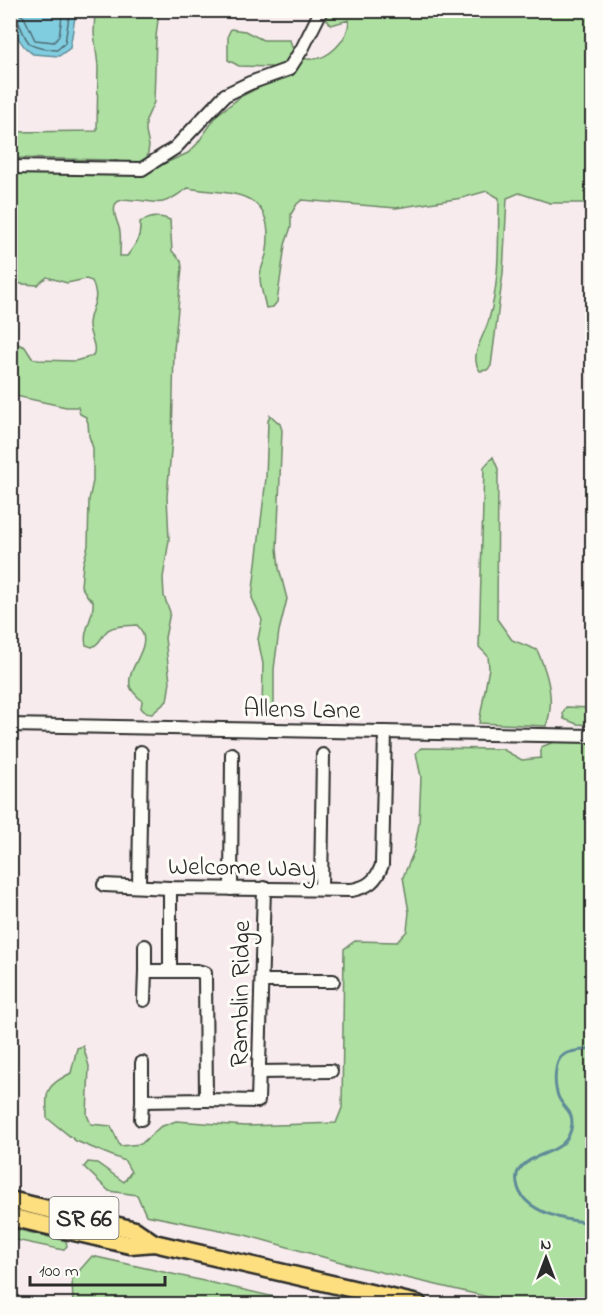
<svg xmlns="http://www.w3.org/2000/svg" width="603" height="1315" viewBox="0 0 603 1315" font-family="'Indie Flower',sans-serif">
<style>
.green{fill:#aee0a1;stroke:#6c8666;stroke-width:1.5}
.water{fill:#81cde0;stroke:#5f8c98;stroke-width:1.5}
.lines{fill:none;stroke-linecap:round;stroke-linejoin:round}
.shore{stroke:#4d6c73;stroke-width:1.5}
.stream{stroke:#5f8c98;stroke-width:3}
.minor-casing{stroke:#2b2b2b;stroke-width:16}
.major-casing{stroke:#2b2b2b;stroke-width:21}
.minor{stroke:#fdfcf7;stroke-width:12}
.major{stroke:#fedf80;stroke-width:16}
.labels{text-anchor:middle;stroke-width:6;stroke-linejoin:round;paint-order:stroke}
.shield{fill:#fdfcf7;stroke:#6a6a68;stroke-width:1.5}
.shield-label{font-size:24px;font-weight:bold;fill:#2b2b2b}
.street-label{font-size:26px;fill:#2b2b2b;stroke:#fdfcf7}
</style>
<rect width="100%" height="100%" fill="#f7ebed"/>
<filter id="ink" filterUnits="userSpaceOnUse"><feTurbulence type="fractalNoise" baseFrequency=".0167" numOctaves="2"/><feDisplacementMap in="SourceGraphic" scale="12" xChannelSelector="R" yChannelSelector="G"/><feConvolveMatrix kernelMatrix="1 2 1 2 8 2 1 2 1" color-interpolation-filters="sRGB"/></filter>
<g filter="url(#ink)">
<!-- green -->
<g class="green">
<path d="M 95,11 L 159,11 L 156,37 L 154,102 L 146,120 L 146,132 L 149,146 L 147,159 L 152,169 L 188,153 L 197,144 L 218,114 L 242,96 L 266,84 L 273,73 L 271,67 L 239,66 L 228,60 L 228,35 L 231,29 L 245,31 L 263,40 L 290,40 L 294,54 C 298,56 303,59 307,59 C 328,62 349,39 349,20 L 331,25 L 327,20 L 323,11 L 592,11 L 592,205 L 589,203 L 550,203 L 519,193 L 507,198 L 503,273 L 491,366 L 487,370 L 480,371 C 468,355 485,336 489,319 C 500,282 498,243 499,204 L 499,198 L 487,191 L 462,198 L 396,208 L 302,200 L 297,204 L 291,214 L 291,227 L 285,245 L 277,302 L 273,307 L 266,308 C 264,298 260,287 260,277 C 260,268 266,259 267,250 C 271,221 264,200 234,194 C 219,191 203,191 188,188 C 180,193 172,200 163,202 C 152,205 120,193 115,205 C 112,215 119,223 120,232 C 121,240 120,248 120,256 L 127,256 C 136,244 141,238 140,222 C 151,217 159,215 170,220 L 172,251 L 181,261 L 182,267 L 174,350 L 172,439 L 167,496 L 169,540 L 163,578 L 164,596 L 170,612 L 165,638 L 170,682 L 167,701 L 152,714 L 146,713 L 141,708 L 142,701 C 138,696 132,693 130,686 C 126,665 157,645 137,625 C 128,626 112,625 106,632 C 100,638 101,643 92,647 L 86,645 C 82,630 95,616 93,601 L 88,597 L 81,586 L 83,564 L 88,546 L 89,500 L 93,481 L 93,448 L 89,436 L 88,423 L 86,417 L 80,414 L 78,407 L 66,407 L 11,395 L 11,341 L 25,347 L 32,358 L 38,360 L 75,361 L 93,356 C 98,345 88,335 89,323 C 91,304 101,302 92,281 L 86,279 L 67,283 L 47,277 L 37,285 L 10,283 L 11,172 L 127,164 L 114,160 L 11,158 L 11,132 L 97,131 L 98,66 L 94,33 Z"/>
<path d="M 270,415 L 280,424 L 282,430 L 277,548 L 279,568 L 287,599 L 279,631 L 274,669 L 274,708 L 271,713 L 265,714 L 262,709 L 263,664 L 258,639 L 262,620 L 252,598 L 266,478 L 268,421 Z"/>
<path d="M 493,457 L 498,469 L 497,619 L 512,640 L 537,650 C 548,674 556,701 546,726 L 479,723 L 489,668 L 488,656 L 479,647 L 484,467 Z"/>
<path d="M 566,707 L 592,708 L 592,725 L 577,724 L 564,719 L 563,713 Z"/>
<path d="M 592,741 L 592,1304 L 518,1304 L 355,1266 L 245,1235 L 146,1215 L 137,1195 L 109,1191 L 84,1167 L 88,1162 L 97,1163 L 124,1182 L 131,1172 L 125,1161 L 76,1141 L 47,1118 C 46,1089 45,1087 71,1073 L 77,1048 L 83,1046 L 89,1066 L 87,1115 L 91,1124 L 111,1126 L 120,1146 L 141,1144 L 160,1127 L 176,1121 L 245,1126 L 336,1123 L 342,1108 L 344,949 L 355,941 L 397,942 L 407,931 L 409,912 L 403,877 L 414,851 L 419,824 L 421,777 L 416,753 L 421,748 L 502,749 L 522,760 L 541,758 L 541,747 L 554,742 Z"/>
<path d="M 11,1228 L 66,1241 L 67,1246 L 63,1250 L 11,1239 Z"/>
<path d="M 92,1256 L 306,1304 L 73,1304 L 72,1279 Z"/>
</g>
<!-- water -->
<path class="water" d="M 11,10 L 76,11 L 70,48 L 59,56 L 33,54 C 20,46 10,26 11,10 Z"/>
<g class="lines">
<!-- shore -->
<g class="shore">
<path d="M 14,10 L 24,17 L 35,40 L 54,42 L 59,36 L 63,10"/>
<path d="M 10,18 L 18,21 C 29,46 28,48 57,50 L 65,43 L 70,10"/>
</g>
<!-- stream -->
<path class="stream" d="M 592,1049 C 585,1050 572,1050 565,1054 C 553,1060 554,1085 558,1096 C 562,1107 573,1110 572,1124 C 568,1157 534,1149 519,1170 C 516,1174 516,1178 517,1183 C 521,1212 568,1222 592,1222"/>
<!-- minor casing -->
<g class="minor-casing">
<g id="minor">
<path d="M 10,167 L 142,169 L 175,148 L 225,95 L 250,83 L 289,69 L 302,49 L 320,13"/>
<path d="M 10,725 L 592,736"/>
<path d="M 104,885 L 170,888 L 352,890 C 368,887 376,881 382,865 L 385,732"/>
<path d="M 139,886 L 141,752"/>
<path d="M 170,888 L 170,970"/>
<path d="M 231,889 L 232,754"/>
<path d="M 321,889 L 323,755"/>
<path d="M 262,981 L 333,981"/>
<path d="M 144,1000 L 145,971"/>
<path d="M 142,1063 L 142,1101 L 206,1100 L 205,973 L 197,971 L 145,971 L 145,946"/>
<path d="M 260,1072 L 331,1071"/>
<path d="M 206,1100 L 258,1101 L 264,888"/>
<path d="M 141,1119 L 142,1101"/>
</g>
</g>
<!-- major casing -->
<g class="major-casing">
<g id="major">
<path d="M 10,1200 L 135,1230 L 154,1243"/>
<path d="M 10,1217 L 130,1245 L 154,1243 L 418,1304"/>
</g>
</g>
<!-- minor -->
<use href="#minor" class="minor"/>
<!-- major -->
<use href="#major" class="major"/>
</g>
</g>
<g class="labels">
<!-- shield labels -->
<rect class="shield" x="49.5" y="1197" width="69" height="42" rx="4.5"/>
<g class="shield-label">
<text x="84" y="1226">SR 66</text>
</g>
<!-- street labels -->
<g class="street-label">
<text transform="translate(302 708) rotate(1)" y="9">Allens Lane</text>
<text transform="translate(242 866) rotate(1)" y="9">Welcome Way</text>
<text transform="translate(239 994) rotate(-89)" y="9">Ramblin Ridge</text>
</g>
</g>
<!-- margin -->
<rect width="603" height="1315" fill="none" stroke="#fdfcf7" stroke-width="36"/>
<rect x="18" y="18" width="567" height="1279" fill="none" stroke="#2b2b2b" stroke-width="2" filter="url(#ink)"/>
<!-- north arrow -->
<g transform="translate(546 1258)" stroke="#fdfcf7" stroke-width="4.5" paint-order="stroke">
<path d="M0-4.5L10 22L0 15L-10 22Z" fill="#2b2b2b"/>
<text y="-9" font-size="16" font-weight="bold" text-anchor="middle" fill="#2b2b2b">N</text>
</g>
<!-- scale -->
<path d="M30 1276v9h135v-9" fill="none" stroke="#2b2b2b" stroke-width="3"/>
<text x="39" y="1276" font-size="18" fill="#2b2b2b" stroke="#fdfcf7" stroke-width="4.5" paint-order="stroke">100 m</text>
</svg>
